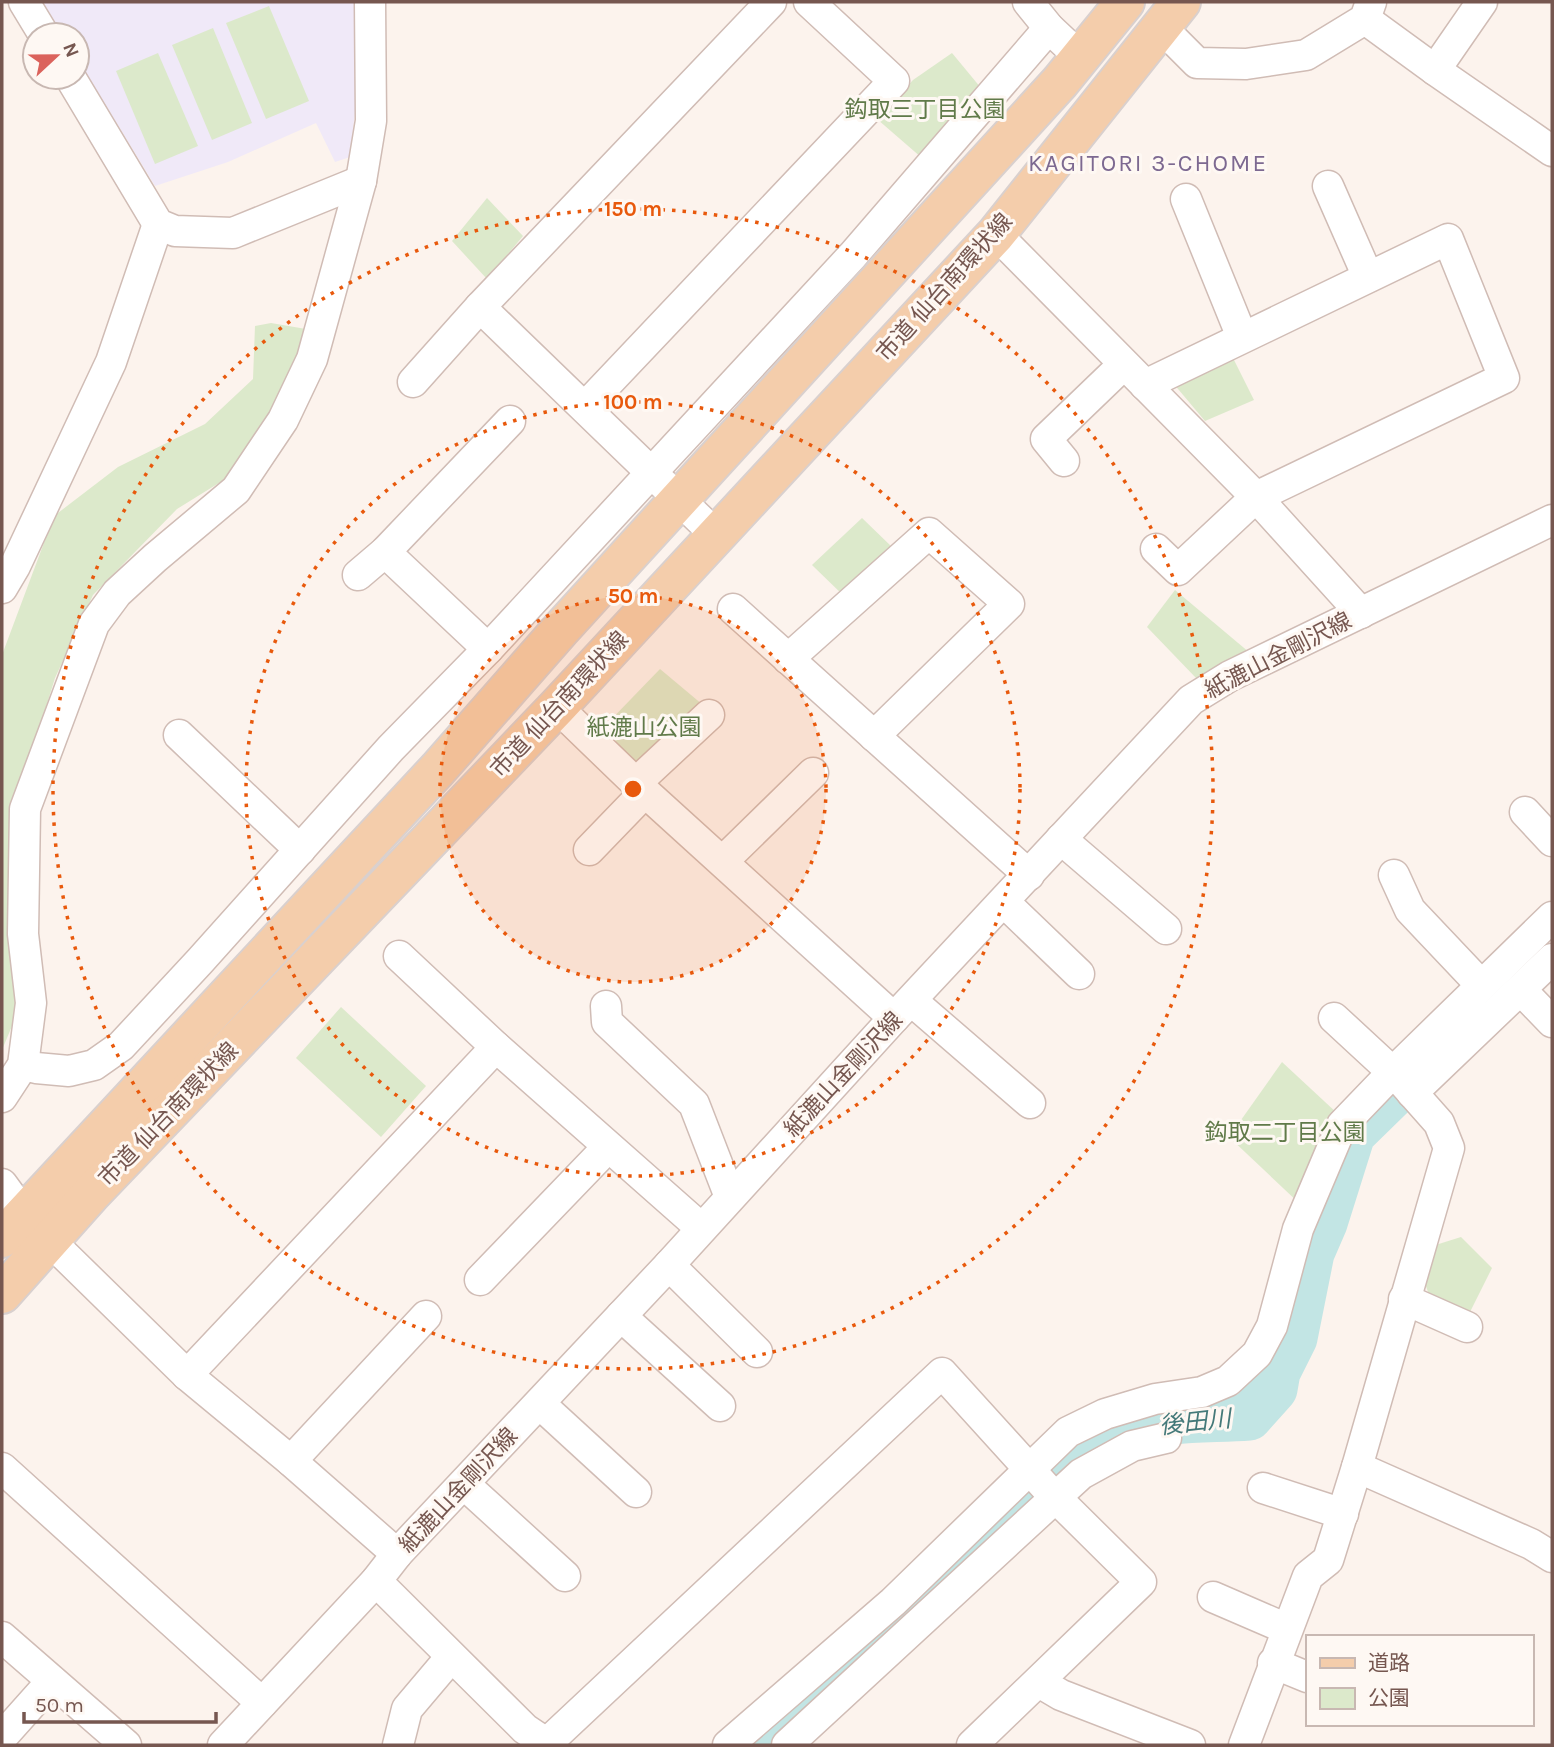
<svg xmlns="http://www.w3.org/2000/svg" width="1554" height="1747" viewBox="0 0 1554 1747" font-family="Karla,'Noto Sans JP',sans-serif">
<style>
.education{fill:#f0e9f8}
.green{fill:#dce9cb}
.lines{fill:none;stroke-linecap:round;stroke-linejoin:round}
.river{stroke:#c2e5e4;stroke-width:47}
.minor-casing{stroke:#d0bcb5;stroke-width:33}
.major-casing{stroke:#d9d0ce;stroke-width:42}
.minor{stroke:#fff;stroke-width:30}
.major{stroke:#f4cdab;stroke-width:38}
.ring{fill:none;stroke:#e8590c;stroke-width:3.5;stroke-dasharray:3.5 7}
.labels{text-anchor:middle;stroke-width:6;stroke-linejoin:round;paint-order:stroke}
.park-label{font-size:23px;fill:#607a49;stroke:#fef8f3}
.street-label{font-size:23px;fill:#765750;stroke:#fef8f3}
.neighbourhood-label{font-size:24px;letter-spacing:2px;fill:#7d6991;stroke:#fef8f3}
.water-label{font-size:24px;font-style:italic;fill:#447979;stroke:#fef8f3}
.centre{fill:#e8590c;stroke:#fef8f3;stroke-width:3.5}
.ring-label{font-size:21px;text-anchor:middle;font-weight:bold;fill:#e8590c;stroke:#fef8f3;stroke-width:6;stroke-linejoin:round;paint-order:stroke}
</style>
<rect width="100%" height="100%" fill="#fcf3ed"/>
<!-- education -->
<path class="education" d="M 43,2 L 387,2 L 381,47 L 362,47 L 350,157 L 335,162 L 316,123 L 228,162 L 155,186 L 77,58 L 77,35 L 63,35 Z"/>
<!-- green -->
<g class="green">
<path d="M 269,6 L 309,101 L 266,119 L 226,23 Z"/>
<path d="M 213,28 L 252,123 L 212,140 L 172,45 Z"/>
<path d="M 158,53 L 198,146 L 155,164 L 116,71 Z"/>
<path d="M 952,53 L 981,88 L 922,158 L 877,119 L 913,80 Z"/>
<path d="M 487,198 L 523,236 L 487,279 L 452,241 Z"/>
<path d="M 271,323 L 306,329 L 284,403 L 227,478 L 177,509 L 93,595 L 55,678 L 16,803 L 17,1014 L 2,1050 L 2,655 L 54,516 L 118,467 L 205,424 L 253,379 L 255,326 Z"/>
<path d="M 1233,358 L 1254,400 L 1205,421 L 1173,383 Z"/>
<path d="M 862,518 L 893,548 L 846,598 L 812,565 Z"/>
<path d="M 1175,590 L 1250,653 L 1197,679 L 1147,627 Z"/>
<path d="M 660,669 L 703,705 L 656,756 L 636,762 L 602,729 Z"/>
<path d="M 341,1007 L 426,1086 L 381,1137 L 296,1058 Z"/>
<path d="M 1282,1062 L 1338,1114 L 1300,1204 L 1229,1137 Z"/>
<path d="M 1461,1237 L 1492,1268 L 1468,1316 L 1430,1297 L 1422,1276 L 1426,1248 Z"/>
</g>
<g class="lines">
<!-- river -->
<path class="river" d="M 755,1745 L 1063,1467 C 1097,1446 1132,1425 1172,1421 C 1198,1418 1223,1419 1249,1417 L 1274,1389 L 1277,1372 L 1294,1338 L 1311,1253 L 1324,1223 L 1352,1134 L 1439,1049"/>
<!-- minor casing -->
<g class="minor-casing">
<g id="minor">
<path d="M 24,2 L 44,35"/>
<path d="M 1028,2 L 1049,28 L 1081,58"/>
<path d="M 1482,2 L 1435,70 L 1552,151"/>
<path d="M 1365,19 L 1435,70"/>
<path d="M 1161,27 L 1197,63 L 1246,64 L 1306,55 L 1365,19 L 1371,2"/>
<path d="M 70,77 L 158,224 L 175,231 L 233,233 L 361,181"/>
<path d="M 1328,186 L 1368,277"/>
<path d="M 1186,199 L 1242,337"/>
<path d="M 996,234 L 1256,497 L 1361,613"/>
<path d="M 413,382 L 480,307"/>
<path d="M 1145,385 L 1448,239 L 1504,378 L 1256,497 L 1178,570 L 1156,549"/>
<path d="M 585,407 L 894,81 L 809,2"/>
<path d="M 1064,461 L 1046,439 L 1123,365"/>
<path d="M 717,536 L 480,307 L 771,2"/>
<path d="M 385,552 L 488,649"/>
<path d="M 358,575 L 385,552 L 510,421"/>
<path d="M 2,588 L 15,566 L 111,362 L 158,224"/>
<path d="M 733,609 L 1029,875"/>
<path d="M 788,659 L 929,533 L 1009,604 L 874,736"/>
<path d="M 557,707 L 645,792 L 894,1018"/>
<path d="M 179,735 L 300,850"/>
<path d="M 637,782 L 709,715"/>
<path d="M 1525,812 L 1552,841"/>
<path d="M 1061,839 L 1166,929"/>
<path d="M 589,850 L 645,792"/>
<path d="M 723,861 L 813,773"/>
<path d="M 1394,875 L 1410,910 L 1481,985"/>
<path d="M 1004,902 L 1079,974"/>
<path d="M 399,956 L 496,1047 L 701,1228"/>
<path d="M 1521,990 L 1552,1022"/>
<path d="M 912,1001 L 1030,1103"/>
<path d="M 606,1006 L 607,1022 L 694,1104 L 730,1197"/>
<path d="M 23,1065 L 36,1068 L 69,1071 L 94,1065 L 121,1046 L 200,961 L 391,748 L 488,649 L 853,255 L 1049,28"/>
<path d="M 1412,1093 L 1552,959"/>
<path d="M 2,1097 L 23,1065 L 31,1003 L 23,934 L 25,809 L 94,624 L 117,593 L 155,558 L 236,490 L 283,420 L 312,359 L 361,181 L 371,121 L 370,2"/>
<path d="M 2,1184 L 24,1214 L 50,1241 L 187,1375 L 291,1461 L 397,1554"/>
<path d="M 669,1265 L 757,1352"/>
<path d="M 480,1280 L 608,1147"/>
<path d="M 1404,1299 L 1467,1327"/>
<path d="M 621,1316 L 720,1406"/>
<path d="M 187,1375 L 496,1047"/>
<path d="M 540,1404 L 636,1492"/>
<path d="M 291,1461 L 426,1316"/>
<path d="M 1357,1467 L 1531,1544 L 1552,1557"/>
<path d="M 2,1468 L 262,1703"/>
<path d="M 464,1484 L 565,1576"/>
<path d="M 1263,1488 L 1343,1514"/>
<path d="M 376,1581 L 525,1729 L 549,1745"/>
<path d="M 1213,1597 L 1287,1629"/>
<path d="M 2,1637 L 126,1745"/>
<path d="M 1273,1663 L 1307,1677"/>
<path d="M 1039,1682 L 1061,1695 L 1190,1745"/>
<path d="M 2,1737 L 52,1681"/>
<path d="M 546,1744 L 942,1373 L 1050,1492 L 1141,1582 L 972,1745"/>
<path d="M 223,1745 L 376,1581 L 397,1554 L 669,1265 L 894,1018 L 1191,700 L 1230,676 L 1552,520"/>
<path d="M 398,1745 L 407,1709 L 451,1657"/>
<path d="M 728,1745 L 893,1602 L 1068,1432 L 1105,1414 L 1155,1399 L 1202,1392 L 1228,1381 L 1257,1354 L 1272,1326 L 1298,1229 L 1342,1125 L 1393,1072 L 1552,917"/>
<path d="M 787,1745 L 1081,1474 L 1132,1446 L 1166,1438"/>
<path d="M 1244,1745 L 1308,1576 L 1328,1560 L 1357,1467 L 1449,1148 L 1439,1123 L 1400,1079 L 1334,1018"/>
</g>
</g>
<!-- major casing -->
<g class="major-casing">
<g id="major">
<path d="M 2,1238 L 438,769 L 561,629 L 1060,82 L 1125,2"/>
<path d="M 2,1294 L 91,1194 L 557,707 L 996,234 L 1181,2"/>
</g>
</g>
<!-- minor -->
<use href="#minor" class="minor"/>
<!-- major -->
<use href="#major" class="major"/>
</g>
<!-- distance rings -->
<circle cx="633" cy="789" r="193" fill="#e8590c" fill-opacity=".12"/>
<g class="ring">
<circle cx="633" cy="789" r="193"/>
<circle cx="633" cy="789" r="387"/>
<circle cx="633" cy="789" r="580"/>
</g>
<g class="labels">
<!-- park labels -->
<g class="park-label">
<text x="925" y="117">鈎取三丁目公園</text>
<text x="644" y="735">紙漉山公園</text>
<text x="1285" y="1140">鈎取二丁目公園</text>
</g>
<!-- street labels -->
<g class="street-label">
<text transform="translate(944 287) rotate(-48)" y="8">市道 仙台南環状線</text>
<text transform="translate(1278 655) rotate(-27)" y="8">紙漉山金剛沢線</text>
<text transform="translate(559 704) rotate(-47)" y="8">市道 仙台南環状線</text>
<text transform="translate(843 1074) rotate(-47)" y="8">紙漉山金剛沢線</text>
<text transform="translate(168 1114) rotate(-46)" y="8">市道 仙台南環状線</text>
<text transform="translate(458 1490) rotate(-47)" y="8">紙漉山金剛沢線</text>
</g>
<!-- neighbourhood labels -->
<g class="neighbourhood-label">
<text x="1148" y="171">KAGITORI 3-CHOME</text>
</g>
<!-- water labels -->
<g class="water-label">
<text transform="translate(1195 1422) rotate(-6)" y="8">後田川</text>
</g>
</g>
<circle cx="633" cy="789" r="10" class="centre"/>
<g class="ring-label">
<text x="633" y="216">150 m</text>
<text x="633" y="409">100 m</text>
<text x="633" y="603">50 m</text>
</g>
<!-- border -->
<rect width="1554" height="1747" fill="none" stroke="#765750" stroke-width="7"/>
<!-- legend -->
<rect x="1306" y="1635" width="228" height="91" fill="#fef8f3" stroke="#c8b8b2" stroke-width="2"/>
<rect x="1320" y="1658" width="35" height="10" fill="#f4cdab" stroke="#c8b8b2" stroke-width="2"/>
<text x="1368" y="1670" font-size="21" fill="#765750">道路</text>
<rect x="1320" y="1688" width="35" height="21" fill="#dce9cb" stroke="#c8b8b2" stroke-width="2"/>
<text x="1368" y="1705" font-size="21" fill="#765750">公園</text>
<!-- north arrow -->
<g transform="translate(56 56) rotate(68)"><circle r="33" fill="#fef8f3" stroke="#c8b8b2" stroke-width="2"/>
<path d="M0-5L12 26L0 18L-12 26Z" fill="#db635c"/>
<text y="-10" font-size="19" font-weight="bold" text-anchor="middle" fill="#765750">N</text>
</g>
<!-- scale -->
<path d="M24 1712v10h192v-10" fill="none" stroke="#765750" stroke-width="3.5"/>
<text x="35" y="1712" font-size="21" fill="#765750" stroke="#fef8f3" stroke-width="5" paint-order="stroke">50 m</text>
</svg>
